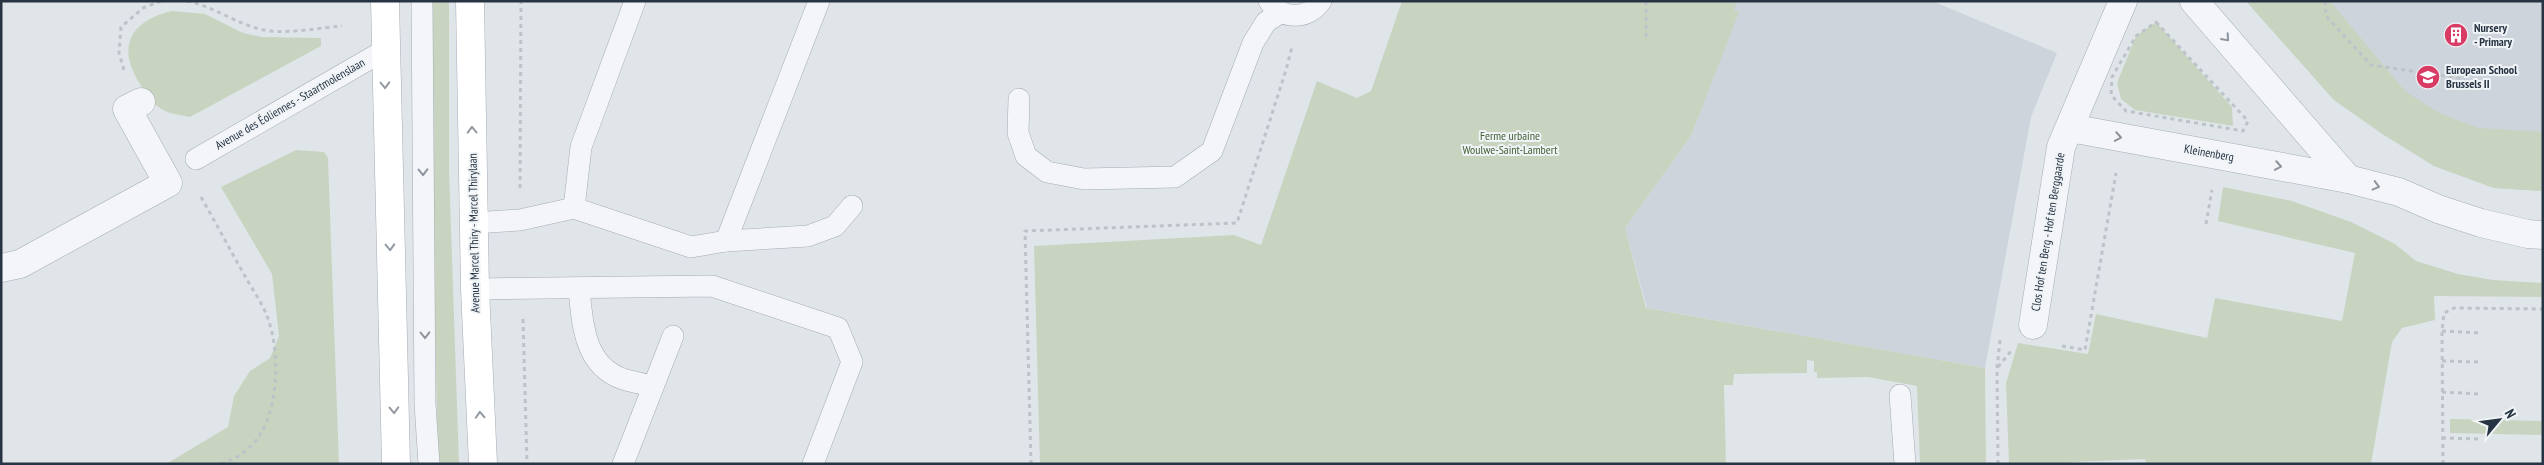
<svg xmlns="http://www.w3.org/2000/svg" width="2544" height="465" viewBox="0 0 2544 465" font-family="'PT Sans Narrow',sans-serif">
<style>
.built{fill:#ced4dc}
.green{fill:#c8d4c0}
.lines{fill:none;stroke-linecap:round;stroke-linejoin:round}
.service-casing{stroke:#a5acb5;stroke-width:22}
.pedestrian-casing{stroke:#a5acb5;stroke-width:29}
.minor-casing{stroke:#a5acb5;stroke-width:29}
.secondary-casing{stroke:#a5acb5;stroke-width:29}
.path{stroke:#bec3c9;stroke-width:3;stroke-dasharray:4 4;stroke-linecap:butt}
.service{stroke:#f3f5f8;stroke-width:21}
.pedestrian{stroke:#f3f5f8;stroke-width:28}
.minor{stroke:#f3f5f8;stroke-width:28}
.secondary{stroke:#fff;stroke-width:28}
.oneway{stroke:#8d949e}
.oneway2{stroke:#939aa1}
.labels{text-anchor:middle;stroke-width:4;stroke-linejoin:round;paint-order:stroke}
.poi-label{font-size:12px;font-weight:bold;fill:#273443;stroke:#f0f4f7;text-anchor:start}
.street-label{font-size:12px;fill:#273443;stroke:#f0f4f7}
.park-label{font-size:12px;fill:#415f33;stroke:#f0f4f7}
</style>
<rect width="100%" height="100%" fill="#e0e5ea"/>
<!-- built -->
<g class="built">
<path d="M 1737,1 L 1932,1 L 2057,53 L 2031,117 L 1985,368 L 1647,308 L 1625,228 L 1691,136 L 1738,13 L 1733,10 Z"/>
<path d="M 2246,1 L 2543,1 L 2543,191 L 2494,188 L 2434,166 L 2384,135 L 2334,100 Z"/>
</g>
<!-- green -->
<g class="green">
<path d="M 428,1 L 449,1 L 449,170 L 459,464 L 438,464 Z"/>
<path d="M 1402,1 L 1737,1 L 1734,10 L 1739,12 L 1691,136 L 1625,228 L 1646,308 L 1985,368 L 1986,464 L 1920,464 L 1917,386 L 1868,377 L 1817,378 L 1817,372 L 1814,372 L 1814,361 L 1807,360 L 1807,373 L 1734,374 L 1733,385 L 1724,385 L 1726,464 L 1040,464 L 1034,246 L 1234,235 L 1261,245 L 1317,81 L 1357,98 L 1371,91 Z"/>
<path d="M 2246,1 L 2330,1 L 2405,91 L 2439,113 L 2479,128 L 2543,132 L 2543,191 L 2494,188 L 2434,166 L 2384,135 L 2334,100 Z"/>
<path d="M 172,11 L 205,14 L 243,33 L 262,37 L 321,38 L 321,46 L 190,117 C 179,115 169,114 160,108 C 154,105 149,96 145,91 C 116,53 125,22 172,11 Z"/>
<path d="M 2156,22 L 2232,107 L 2233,126 L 2135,110 L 2121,99 L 2117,83 L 2136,36 Z"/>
<path d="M 296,150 L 324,152 L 328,158 L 339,464 L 166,464 L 228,427 L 234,396 L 250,371 L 270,358 L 279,336 L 272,274 L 221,187 Z"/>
<path d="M 2223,187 L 2292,201 L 2351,222 L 2395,244 L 2416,261 L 2458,274 L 2493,280 L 2543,283 L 2543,297 L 2434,296 L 2435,320 L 2402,328 L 2392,342 L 2371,464 L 2146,464 L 2145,459 L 2071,462 L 2071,464 L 2009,464 L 2006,383 L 2018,343 L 2088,354 L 2096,314 L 2207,338 L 2215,298 L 2342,321 L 2355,253 L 2218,221 Z"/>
<path d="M 2450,419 L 2543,421 L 2543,435 L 2450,433 Z"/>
</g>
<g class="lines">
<!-- service casing -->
<g class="service-casing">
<g id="service">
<path d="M 422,1 L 425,404 L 429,464"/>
<path d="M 1269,1 C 1281,20 1309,20 1321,1"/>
<path d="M 1019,99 L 1018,133 L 1026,156 L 1047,172 L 1084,179 L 1175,177 L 1212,151 L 1253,43 L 1266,22 L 1280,13"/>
<path d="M 196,159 L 385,50"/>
<path d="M 574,208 L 581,147 L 635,1"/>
<path d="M 473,223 L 520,220 L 574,208 L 691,247 L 726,241 L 808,236 L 835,226 L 852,206"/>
<path d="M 726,241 L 819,1"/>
<path d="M 579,288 C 582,322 584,366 623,379 C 633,382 643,384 653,386"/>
<path d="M 475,289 L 712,286 L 838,328 L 852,362 L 813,464"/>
<path d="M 1900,395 L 1905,464"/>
<path d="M 623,464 L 673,336"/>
</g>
</g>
<!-- pedestrian casing -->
<g class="pedestrian-casing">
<path id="pedestrian" d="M 1,268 L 20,264 L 168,183 L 127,109 L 141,102"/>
</g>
<!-- minor casing -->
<g class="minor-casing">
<g id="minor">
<path d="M 2194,1 L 2348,179 L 2399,192 L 2438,209 L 2481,223 L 2528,234 L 2543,235"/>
<path d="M 2070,128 L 2348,179"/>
<path d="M 2033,325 L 2061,147 L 2123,1"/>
</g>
</g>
<!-- secondary casing -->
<g class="secondary-casing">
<g id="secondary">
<path d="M 385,1 L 396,464"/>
<path d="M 470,1 L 475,289 L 483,464"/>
</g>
</g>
<!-- path -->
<g class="path">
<path d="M 187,1 C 212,6 232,21 256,28 C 282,36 315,28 342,26"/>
<path d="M 2325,1 L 2326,16 L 2371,65 L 2465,79"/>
<path d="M 2156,22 L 2248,121 L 2243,131 L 2126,111 L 2111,95 L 2112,77 L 2136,36 Z"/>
<path d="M 1646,37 L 1646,1"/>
<path d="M 124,70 L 119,53 L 121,27 L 143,8 L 161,1"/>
<path d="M 520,188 L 521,1"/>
<path d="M 201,197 C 216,223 230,250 245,276 C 252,289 262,303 267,316 C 281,352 280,419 250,447 C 242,455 232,460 221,464"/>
<path d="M 2206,224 L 2212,190"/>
<path d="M 523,319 L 527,464"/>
<path d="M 2442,331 L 2481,333"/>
<path d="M 2062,346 L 2085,350 L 2116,173"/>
<path d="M 2442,361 L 2480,362"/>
<path d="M 1998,367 L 2011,351"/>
<path d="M 2442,392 L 2480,394"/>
<path d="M 2442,438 L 2481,439"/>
<path d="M 1031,464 L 1025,231 L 1237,223 L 1286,70 L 1292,47"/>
<path d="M 1998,464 L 1997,368 L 2000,340"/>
<path d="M 2443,464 L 2442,331 L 2444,313 L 2454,308 L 2543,309"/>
</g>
<!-- service -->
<use href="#service" class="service"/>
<!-- pedestrian -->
<use href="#pedestrian" class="pedestrian"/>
<!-- minor -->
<use href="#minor" class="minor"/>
<!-- secondary -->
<use href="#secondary" class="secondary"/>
</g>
<!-- one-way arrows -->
<defs><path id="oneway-chevron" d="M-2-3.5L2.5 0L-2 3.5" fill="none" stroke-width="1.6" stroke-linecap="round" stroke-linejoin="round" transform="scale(1.25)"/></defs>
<g class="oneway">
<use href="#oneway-chevron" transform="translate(2226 38) rotate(49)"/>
<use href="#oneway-chevron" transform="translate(2118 137) rotate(10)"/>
<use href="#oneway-chevron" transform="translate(2278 166) rotate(10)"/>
<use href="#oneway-chevron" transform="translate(423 172) rotate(89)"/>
<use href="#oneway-chevron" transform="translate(2376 186) rotate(15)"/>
<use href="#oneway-chevron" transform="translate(425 335) rotate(89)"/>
</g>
<g class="oneway2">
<use href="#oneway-chevron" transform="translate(385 85) rotate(88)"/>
<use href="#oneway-chevron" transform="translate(472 130) rotate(-91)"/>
<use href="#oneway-chevron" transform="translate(390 247) rotate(88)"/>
<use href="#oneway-chevron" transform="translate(394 410) rotate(88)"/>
<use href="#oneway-chevron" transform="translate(480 415) rotate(-93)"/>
</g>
<!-- icons -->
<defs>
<g id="building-disc" transform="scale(1.25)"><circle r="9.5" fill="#d83c65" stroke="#f0f4f7"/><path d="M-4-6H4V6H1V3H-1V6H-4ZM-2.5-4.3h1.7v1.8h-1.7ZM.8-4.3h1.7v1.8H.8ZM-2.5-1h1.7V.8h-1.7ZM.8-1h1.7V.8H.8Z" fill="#fff"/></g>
<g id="school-disc" transform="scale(1.25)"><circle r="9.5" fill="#d83c65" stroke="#f0f4f7"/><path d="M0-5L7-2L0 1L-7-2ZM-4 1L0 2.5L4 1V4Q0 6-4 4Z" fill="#fff"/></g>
</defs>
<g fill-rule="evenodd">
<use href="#building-disc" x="2456" y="35"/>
<use href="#school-disc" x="2428" y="77"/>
</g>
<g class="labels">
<!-- poi labels -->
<g class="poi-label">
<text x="2474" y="32">Nursery<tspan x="2474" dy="14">- Primary</tspan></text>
<text x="2446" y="74">European School<tspan x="2446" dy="14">Brussels II</tspan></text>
</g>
<!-- street labels -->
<g class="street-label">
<text transform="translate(290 104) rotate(-30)" y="4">Avenue des Éoliennes - Staartmolenslaan</text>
<text transform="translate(2209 153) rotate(10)" y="4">Kleinenberg</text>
<text transform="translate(2048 232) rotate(-81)" y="4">Clos Hof ten Berg - Hof ten Berggaarde</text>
<text transform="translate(474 233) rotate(-91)" y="4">Avenue Marcel Thiry - Marcel Thirylaan</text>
</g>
<!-- park labels -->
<g class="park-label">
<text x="1510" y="140">Ferme urbaine<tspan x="1510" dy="14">Woulwe-Saint-Lambert</tspan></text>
</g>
</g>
<!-- border -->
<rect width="2544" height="465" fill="none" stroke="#273443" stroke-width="5"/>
<!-- north arrow -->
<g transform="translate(2499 420) rotate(61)" stroke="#f0f4f7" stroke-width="4" paint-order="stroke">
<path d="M0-4L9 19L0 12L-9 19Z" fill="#273443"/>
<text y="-8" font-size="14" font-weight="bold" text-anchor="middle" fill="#273443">N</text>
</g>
</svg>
